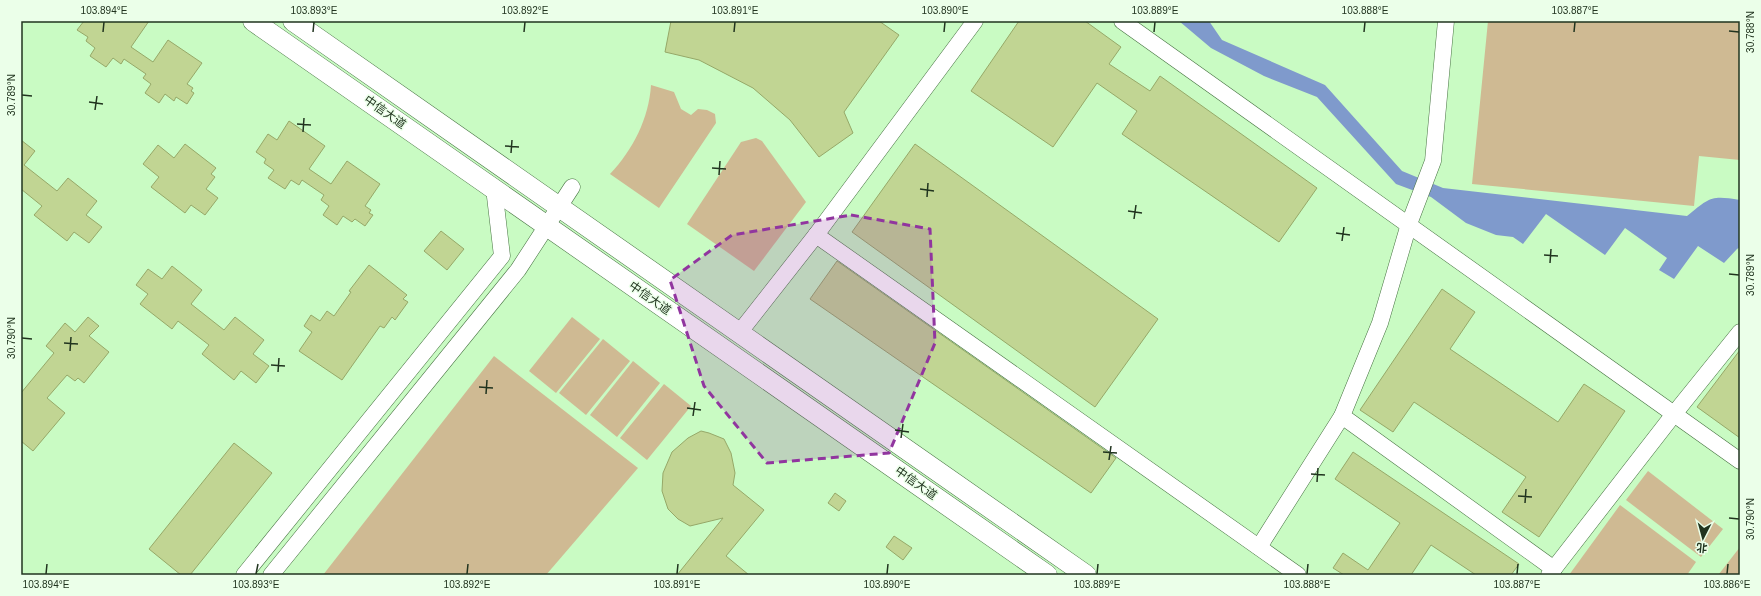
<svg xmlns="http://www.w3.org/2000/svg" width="1761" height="596" viewBox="0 0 1761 596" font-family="Helvetica,'Noto Sans SC',sans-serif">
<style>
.green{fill:#cfba93}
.water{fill:#7f9acc}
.building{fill:#c1d593;stroke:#96a868}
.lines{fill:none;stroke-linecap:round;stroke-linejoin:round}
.minor-casing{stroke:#477342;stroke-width:17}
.major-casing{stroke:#477342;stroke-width:21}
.minor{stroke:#fff;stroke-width:16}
.major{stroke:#fff;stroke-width:20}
.marked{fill:#91359f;fill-opacity:0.2;stroke:#91359f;stroke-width:3;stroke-dasharray:8 5;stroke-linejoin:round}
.ticks{fill:none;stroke:#21341f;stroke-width:1.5}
.labels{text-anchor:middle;stroke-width:3;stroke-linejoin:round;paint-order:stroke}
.street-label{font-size:12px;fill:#21341f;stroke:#ebffe9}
.neatline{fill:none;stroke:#21341f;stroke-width:1.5}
.ticks-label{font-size:10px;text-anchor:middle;fill:#21341f}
</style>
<rect width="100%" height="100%" fill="#c9fbc3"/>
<!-- green -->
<g class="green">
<path d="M 1488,21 L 1740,21 L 1740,160 L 1699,156 L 1694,206 L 1472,184 Z"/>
<path d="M 651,85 L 674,92 L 681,109 L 691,115 L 698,109 L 707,110 L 715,114 L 716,123 L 659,208 L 610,174 C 633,150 649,118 651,85 Z"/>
<path d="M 756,138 L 762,141 L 806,202 L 754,271 L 687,224 L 741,142 Z"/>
<path d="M 572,317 L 600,339 L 556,393 L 529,371 Z"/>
<path d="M 603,339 L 630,361 L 586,415 L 559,393 Z"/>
<path d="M 494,356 L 638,468 L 546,575 L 323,575 Z"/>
<path d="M 633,361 L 660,383 L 617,437 L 590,415 Z"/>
<path d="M 664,384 L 691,406 L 647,460 L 620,438 Z"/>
<path d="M 1648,471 L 1723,529 L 1701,557 L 1626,500 Z"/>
<path d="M 1620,505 L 1696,562 L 1687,575 L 1569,575 Z"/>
<path d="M 1740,547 L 1740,575 L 1720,575 L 1719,574 Z"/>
</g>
<!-- water -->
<path class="water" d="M 1179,21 L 1209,21 L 1222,40 L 1325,85 L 1402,171 L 1443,188 L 1687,216 C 1710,197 1711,195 1740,200 L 1740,247 L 1737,249 L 1724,263 L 1698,246 L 1674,279 L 1659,270 L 1667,258 L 1625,228 L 1605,255 L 1546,214 L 1523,244 L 1513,237 L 1496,235 L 1466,223 L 1431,197 L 1396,184 L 1317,97 L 1264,76 L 1211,48 Z"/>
<!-- building -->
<g class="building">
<path d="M 84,21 L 149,21 L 131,47 L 153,62 L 168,40 L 202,63 L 187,84 L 193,88 L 191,91 L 194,93 L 187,104 L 176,97 L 174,101 L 165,94 L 159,103 L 145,93 L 151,84 L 143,78 L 146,74 L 124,59 L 121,64 L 113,58 L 106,67 L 90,56 L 95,48 L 86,41 L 88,37 L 77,30 Z"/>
<path d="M 671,21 L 879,21 L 899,35 L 844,112 L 853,133 L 819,157 L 790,120 L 753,88 L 699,60 L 665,52 Z"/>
<path d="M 1019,21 L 1085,21 L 1121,47 L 1109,64 L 1150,91 L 1160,76 L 1317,188 L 1279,242 L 1122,134 L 1137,111 L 1097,83 L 1053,147 L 971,91 Z"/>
<path d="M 289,121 L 325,146 L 309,169 L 331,184 L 347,161 L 380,184 L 365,206 L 371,210 L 369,213 L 373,215 L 365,226 L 355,219 L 352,222 L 343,216 L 337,225 L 323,215 L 329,206 L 321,200 L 324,195 L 302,180 L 299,185 L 291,180 L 285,189 L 268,178 L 274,170 L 264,163 L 266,159 L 256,152 L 268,134 L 277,140 Z"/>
<path d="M 21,140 L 35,151 L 24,165 L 57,191 L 68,178 L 97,201 L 86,215 L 102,227 L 89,243 L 74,232 L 67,241 L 34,215 L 42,206 L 21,189 Z"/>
<path d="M 185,144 L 216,168 L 211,174 L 215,177 L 206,189 L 218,198 L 205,215 L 191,205 L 185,213 L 151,187 L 159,177 L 143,164 L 158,145 L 174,158 Z"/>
<path d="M 915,144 L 1158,319 L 1095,407 L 852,232 Z"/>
<path d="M 441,231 L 464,249 L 447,270 L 424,251 Z"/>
<path d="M 837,261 L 1116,458 L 1091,493 L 810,299 Z"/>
<path d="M 369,265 L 407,295 L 403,299 L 408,302 L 395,320 L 392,317 L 384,328 L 380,326 L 342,380 L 299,351 L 312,332 L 304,326 L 311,315 L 320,321 L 327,311 L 334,316 L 351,292 L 349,291 Z"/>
<path d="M 172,266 L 202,290 L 191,304 L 224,330 L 235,317 L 264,340 L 253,354 L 269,366 L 256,383 L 241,371 L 234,380 L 202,354 L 209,345 L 178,321 L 172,329 L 140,304 L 148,294 L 136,285 L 148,269 L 162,279 Z"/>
<path d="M 1442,289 L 1475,312 L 1450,349 L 1558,422 L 1584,384 L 1625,411 L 1539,537 L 1502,512 L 1526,477 L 1414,402 L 1393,432 L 1360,410 Z"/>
<path d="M 88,317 L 99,326 L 89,336 L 109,352 L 84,383 L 78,378 L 75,381 L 67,375 L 47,398 L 65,413 L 33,451 L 21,441 L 21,393 L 54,353 L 46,346 L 65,323 L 75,332 Z"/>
<path d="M 1740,350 L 1740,438 L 1697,407 Z"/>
<path d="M 701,431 L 709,433 L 724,439 L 731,453 L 735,473 L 733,485 L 764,510 L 726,556 L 749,575 L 677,575 L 723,518 L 690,526 L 678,519 L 668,509 L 662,491 L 663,473 L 672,452 L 688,438 Z"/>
<path d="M 234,443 L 272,473 L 190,575 L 181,575 L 149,549 Z"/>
<path d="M 1353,452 L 1519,564 L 1511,575 L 1476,575 L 1431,545 L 1411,575 L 1344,575 L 1333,568 L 1343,553 L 1368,570 L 1400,523 L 1335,479 Z"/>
<path d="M 835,493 L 846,501 L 839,511 L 828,503 Z"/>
<path d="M 894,536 L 912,548 L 903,560 L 886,547 Z"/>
</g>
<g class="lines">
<!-- minor casing -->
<g class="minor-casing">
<g id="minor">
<path d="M 1122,21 L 1740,461"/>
<path d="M 1446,21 L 1433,161 L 1409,224 L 1380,323 L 1342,416 L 1554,569"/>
<path d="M 816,235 L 975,21"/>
<path d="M 739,333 L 816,235 L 1298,575"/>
<path d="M 1259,547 L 1342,416"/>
<path d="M 244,575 L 502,256 L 494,188"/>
<path d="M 271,575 L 518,270 L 572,187"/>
<path d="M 1549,575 L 1674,414 L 1740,332"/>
</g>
</g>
<!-- major casing -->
<g class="major-casing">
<g id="major">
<path d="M 253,21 L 1047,575"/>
<path d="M 293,21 L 1086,575"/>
</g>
</g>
<!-- minor -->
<use href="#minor" class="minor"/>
<!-- major -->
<use href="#major" class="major"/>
</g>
<!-- marked area -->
<path class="marked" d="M 851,215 L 930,229 L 935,343 L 889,453 L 767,463 L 704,386 L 670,280 L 732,235 Z"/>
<!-- ticks -->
<path class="ticks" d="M 1729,31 L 1739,32M 103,32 L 104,22M 313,32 L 314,22M 524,32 L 525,22M 734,32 L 735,22M 944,32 L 945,22M 1154,32 L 1155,22M 1364,32 L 1365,22M 1574,32 L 1575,22M 22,95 L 32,96M 89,102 L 103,104M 95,110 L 97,96M 297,124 L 311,125M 303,132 L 304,118M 505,146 L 519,147M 511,153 L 512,140M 712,168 L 726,169M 719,175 L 720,161M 920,189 L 934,191M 927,197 L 928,183M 1128,211 L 1142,213M 1134,219 L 1136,205M 1336,233 L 1350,235M 1342,241 L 1344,227M 1544,255 L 1558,256M 1550,263 L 1551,249M 1729,274 L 1739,275M 22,338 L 32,339M 64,343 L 78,344M 70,351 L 71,337M 271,365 L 285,366M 278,372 L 279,358M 479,387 L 493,388M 486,394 L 487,380M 687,408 L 701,410M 693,416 L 695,402M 895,430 L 909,432M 901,438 L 903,424M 1103,452 L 1117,453M 1109,460 L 1111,446M 1311,474 L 1325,475M 1317,482 L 1318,468M 1518,496 L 1532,497M 1525,503 L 1526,489M 1729,518 L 1739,519M 46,574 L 47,564M 256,574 L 258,564M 467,574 L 468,564M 677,574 L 678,564M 887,574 L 888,564M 1097,574 L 1098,564M 1307,574 L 1308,564M 1517,574 L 1518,564M 1727,574 L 1728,564"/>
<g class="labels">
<!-- street labels -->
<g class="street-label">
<text transform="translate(385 112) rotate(35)" y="4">中信大道</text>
<text transform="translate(650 298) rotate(35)" y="4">中信大道</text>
<text transform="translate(916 483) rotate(35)" y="4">中信大道</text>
</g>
</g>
<!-- border -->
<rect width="1761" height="596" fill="none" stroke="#ebffe9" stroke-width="44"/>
<!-- north arrow -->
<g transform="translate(1703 538) rotate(186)" stroke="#ebffe9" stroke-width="3" paint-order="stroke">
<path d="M0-3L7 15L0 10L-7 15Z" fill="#21341f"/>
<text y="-6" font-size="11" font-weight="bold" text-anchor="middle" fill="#21341f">北</text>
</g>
<rect x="22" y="22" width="1717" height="552" class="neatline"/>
<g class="ticks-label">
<text x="104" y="14">103.894°E</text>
<text x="314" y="14">103.893°E</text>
<text x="525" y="14">103.892°E</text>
<text x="735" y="14">103.891°E</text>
<text x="945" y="14">103.890°E</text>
<text x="1155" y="14">103.889°E</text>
<text x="1365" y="14">103.888°E</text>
<text x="1575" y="14">103.887°E</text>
<text transform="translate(1750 32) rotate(-90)" y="4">30.788°N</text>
<text transform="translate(11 95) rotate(-90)" y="4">30.789°N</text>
<text transform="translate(1750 275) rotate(-90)" y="4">30.789°N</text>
<text transform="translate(11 338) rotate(-90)" y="4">30.790°N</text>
<text transform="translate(1750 519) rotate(-90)" y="4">30.790°N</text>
<text x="46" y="588">103.894°E</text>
<text x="256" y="588">103.893°E</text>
<text x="467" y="588">103.892°E</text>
<text x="677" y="588">103.891°E</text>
<text x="887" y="588">103.890°E</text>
<text x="1097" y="588">103.889°E</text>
<text x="1307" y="588">103.888°E</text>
<text x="1517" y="588">103.887°E</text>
<text x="1727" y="588">103.886°E</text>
</g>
</svg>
